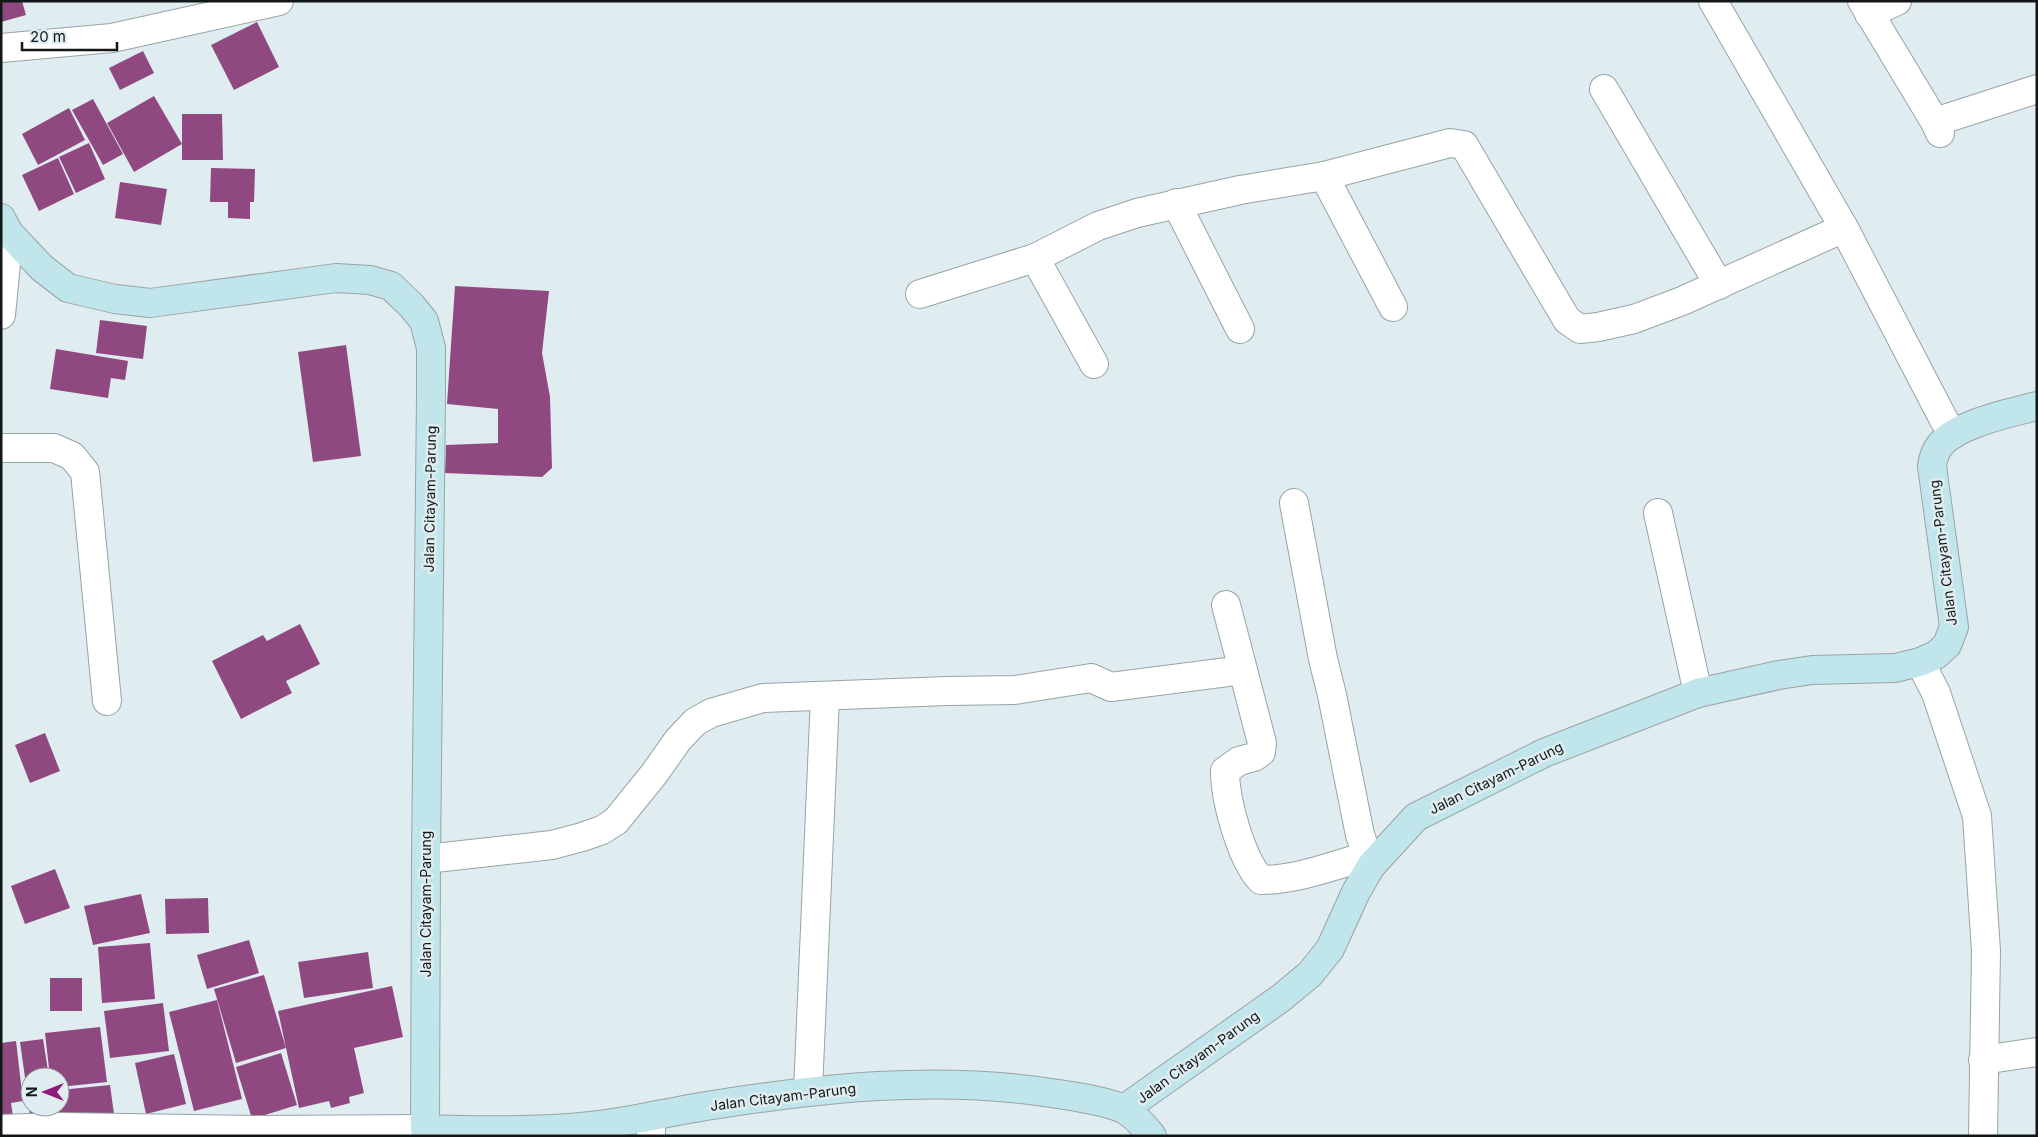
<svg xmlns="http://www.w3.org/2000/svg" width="2038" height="1137" viewBox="0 0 2038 1137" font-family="Inter,sans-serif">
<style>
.building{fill:#904880}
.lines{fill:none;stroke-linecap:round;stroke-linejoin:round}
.street-casing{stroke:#98a3a6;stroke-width:30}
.secondary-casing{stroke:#98a3a6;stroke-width:30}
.street{stroke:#fff;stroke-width:28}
.secondary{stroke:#c0e5eb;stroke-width:28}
.labels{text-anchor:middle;stroke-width:5;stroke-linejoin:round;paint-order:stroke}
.street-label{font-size:14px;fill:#121717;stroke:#e0edf0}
</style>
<rect width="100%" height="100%" fill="#e0edf0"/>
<!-- building -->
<g class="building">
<path d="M 1,1 L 22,1 L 26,15 L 1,22 Z"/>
<path d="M 257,22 L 279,67 L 234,90 L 211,45 Z"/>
<path d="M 143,51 L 154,73 L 120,90 L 109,68 Z"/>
<path d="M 154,96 L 182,144 L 134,172 L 107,123 Z"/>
<path d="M 93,99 L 123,154 L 103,165 L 72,110 Z"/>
<path d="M 69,108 L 85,140 L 38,165 L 22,134 Z"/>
<path d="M 182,114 L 222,114 L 223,160 L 182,160 Z"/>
<path d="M 89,143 L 105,179 L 76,193 L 59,157 Z"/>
<path d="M 58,158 L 74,194 L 39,211 L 22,175 Z"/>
<path d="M 211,168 L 255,169 L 254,202 L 250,202 L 250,219 L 228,218 L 228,202 L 210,202 Z"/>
<path d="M 120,182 L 167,189 L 161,225 L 115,218 Z"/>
<path d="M 455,286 L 549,291 L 542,353 L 550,397 L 552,468 L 542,477 L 445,473 L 446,445 L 498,443 L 498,409 L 447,404 Z"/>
<path d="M 100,320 L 147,326 L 143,359 L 96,353 Z"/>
<path d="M 346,345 L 361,456 L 313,462 L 298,352 Z"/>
<path d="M 56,349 L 128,361 L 125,380 L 111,378 L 108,398 L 50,389 Z"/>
<path d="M 300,624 L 320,664 L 286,681 L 292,693 L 241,719 L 212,661 L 263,635 L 267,641 Z"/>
<path d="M 45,733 L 60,771 L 30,783 L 15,745 Z"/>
<path d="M 55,869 L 70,908 L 25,924 L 11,886 Z"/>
<path d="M 141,894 L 150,933 L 93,945 L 84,906 Z"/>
<path d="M 208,898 L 209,933 L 166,934 L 165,899 Z"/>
<path d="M 249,940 L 259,973 L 207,989 L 197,955 Z"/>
<path d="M 150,943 L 155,999 L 102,1003 L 98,947 Z"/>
<path d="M 368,952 L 373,988 L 304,998 L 298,962 Z"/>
<path d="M 264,975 L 286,1048 L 236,1063 L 214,989 Z"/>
<rect x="50" y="978" width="32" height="33"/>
<path d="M 392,986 L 403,1037 L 354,1048 L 364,1093 L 349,1097 L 350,1103 L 331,1108 L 329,1101 L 299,1108 L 278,1011 Z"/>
<path d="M 217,1000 L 242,1099 L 194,1111 L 169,1012 Z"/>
<path d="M 163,1003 L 169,1051 L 110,1058 L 104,1011 Z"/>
<path d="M 100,1027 L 107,1082 L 60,1087 L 60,1077 L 50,1077 L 45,1033 Z"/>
<path d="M 43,1039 L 49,1077 L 30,1077 L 29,1106 L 20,1042 Z"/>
<path d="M 16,1041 L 23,1101 L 11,1103 L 13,1116 L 1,1117 L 1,1043 Z"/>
<path d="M 281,1053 L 297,1105 L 252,1119 L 236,1067 Z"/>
<path d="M 174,1054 L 186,1104 L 146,1114 L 135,1063 Z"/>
<path d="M 110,1085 L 114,1114 L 55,1120 L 54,1107 L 60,1107 L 60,1090 Z"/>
<path d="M 29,1107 L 53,1107 L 53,1112 L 30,1116 Z"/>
</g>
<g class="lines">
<!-- street casing -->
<g class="street-casing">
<g id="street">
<path d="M 1713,1 L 1844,228 L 1944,420 L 1953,434"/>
<path d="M 1862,1 L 1935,122 L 1940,133"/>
<path d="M 1869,14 L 1897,1"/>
<path d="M 1,48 L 112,38 L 279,1"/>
<path d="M 1604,89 L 1719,285"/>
<path d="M 1935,122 L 2037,89"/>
<path d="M 1324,176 L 1393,307"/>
<path d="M 1176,203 L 1240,329"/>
<path d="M 1035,258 L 1094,364"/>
<path d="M 920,294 L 1035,258 L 1098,226 L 1137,213 L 1240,190 L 1324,176 L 1450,143 L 1464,145 L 1567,320 L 1580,329 L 1598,327 L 1634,319 L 1682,301 L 1844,228"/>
<path d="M 1,315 L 9,233"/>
<path d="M 1,448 L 54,448 L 72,456 L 85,472 L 107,701"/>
<path d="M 1294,503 L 1323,659 L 1332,695 L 1360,835 L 1371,866"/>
<path d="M 1658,513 L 1698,693"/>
<path d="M 1920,662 L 1936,693 L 1977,816 L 1986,951 L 1983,1136"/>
<path d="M 1243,670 L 1262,743 L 1261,752 L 1254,757 L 1239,761 L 1225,771 C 1225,800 1241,859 1261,880 C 1297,880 1332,866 1367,856"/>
<path d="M 426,859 L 552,845 L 582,837 L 602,830 L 616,821 L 654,774 L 678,740 L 695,722 L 711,713 L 763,698 L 947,691 L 1015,690 L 1091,678 L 1111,687 L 1243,670 L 1226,605"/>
<path d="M 1983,1060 L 2037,1052"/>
<path d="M 808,1091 L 825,696"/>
<path d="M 651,1117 L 651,1136"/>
<path d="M 1,1129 L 61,1127 L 256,1130 L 425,1129"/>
</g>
</g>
<!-- secondary casing -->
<g class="secondary-casing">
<g id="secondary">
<path d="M 1,218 L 9,233 L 42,268 L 68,288 L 115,299 L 150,303 L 336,278 L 370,280 L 391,286 L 411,305 L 424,321 L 431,348 L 431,395 L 426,859 L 425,1129 C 480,1131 536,1132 591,1126 C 630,1122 668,1112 706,1106 C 820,1088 936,1075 1051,1093 C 1070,1096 1109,1101 1125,1110 C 1135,1116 1145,1127 1152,1136"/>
<path d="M 1124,1109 L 1281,998 L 1310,974 L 1330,949 L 1356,892 L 1371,866 L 1416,817 L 1544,753 L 1698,693 L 1779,675 L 1812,670 L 1895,668 L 1920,662 L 1936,655 L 1947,645 L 1954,627 L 1932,466 C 1933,458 1935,451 1941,444 C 1960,423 2010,413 2037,406"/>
</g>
</g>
<!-- street -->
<use href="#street" class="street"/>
<!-- secondary -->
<use href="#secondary" class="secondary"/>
</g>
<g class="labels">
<!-- street labels -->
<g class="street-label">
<text transform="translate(430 499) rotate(-89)" y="5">Jalan Citayam-Parung</text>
<text transform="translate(1943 553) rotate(-97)" y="5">Jalan Citayam-Parung</text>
<text transform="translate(1496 778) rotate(-26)" y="5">Jalan Citayam-Parung</text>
<text transform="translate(426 904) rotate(-90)" y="5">Jalan Citayam-Parung</text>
<text transform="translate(1198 1057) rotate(-36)" y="5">Jalan Citayam-Parung</text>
<text transform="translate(783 1097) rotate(-7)" y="5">Jalan Citayam-Parung</text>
</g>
</g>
<!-- border -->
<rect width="2038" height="1137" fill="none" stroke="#121717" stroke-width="5"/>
<!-- north arrow -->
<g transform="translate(45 1092) rotate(270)"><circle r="24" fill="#e0edf0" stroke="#8e9799"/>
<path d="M0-4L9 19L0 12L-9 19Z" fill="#8e1a7a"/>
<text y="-8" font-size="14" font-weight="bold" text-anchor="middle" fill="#121717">N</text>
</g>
<!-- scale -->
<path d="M22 42v8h95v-8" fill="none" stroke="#121717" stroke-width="2.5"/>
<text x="30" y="42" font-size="15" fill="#121717" stroke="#e0edf0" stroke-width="4" paint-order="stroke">20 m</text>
</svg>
